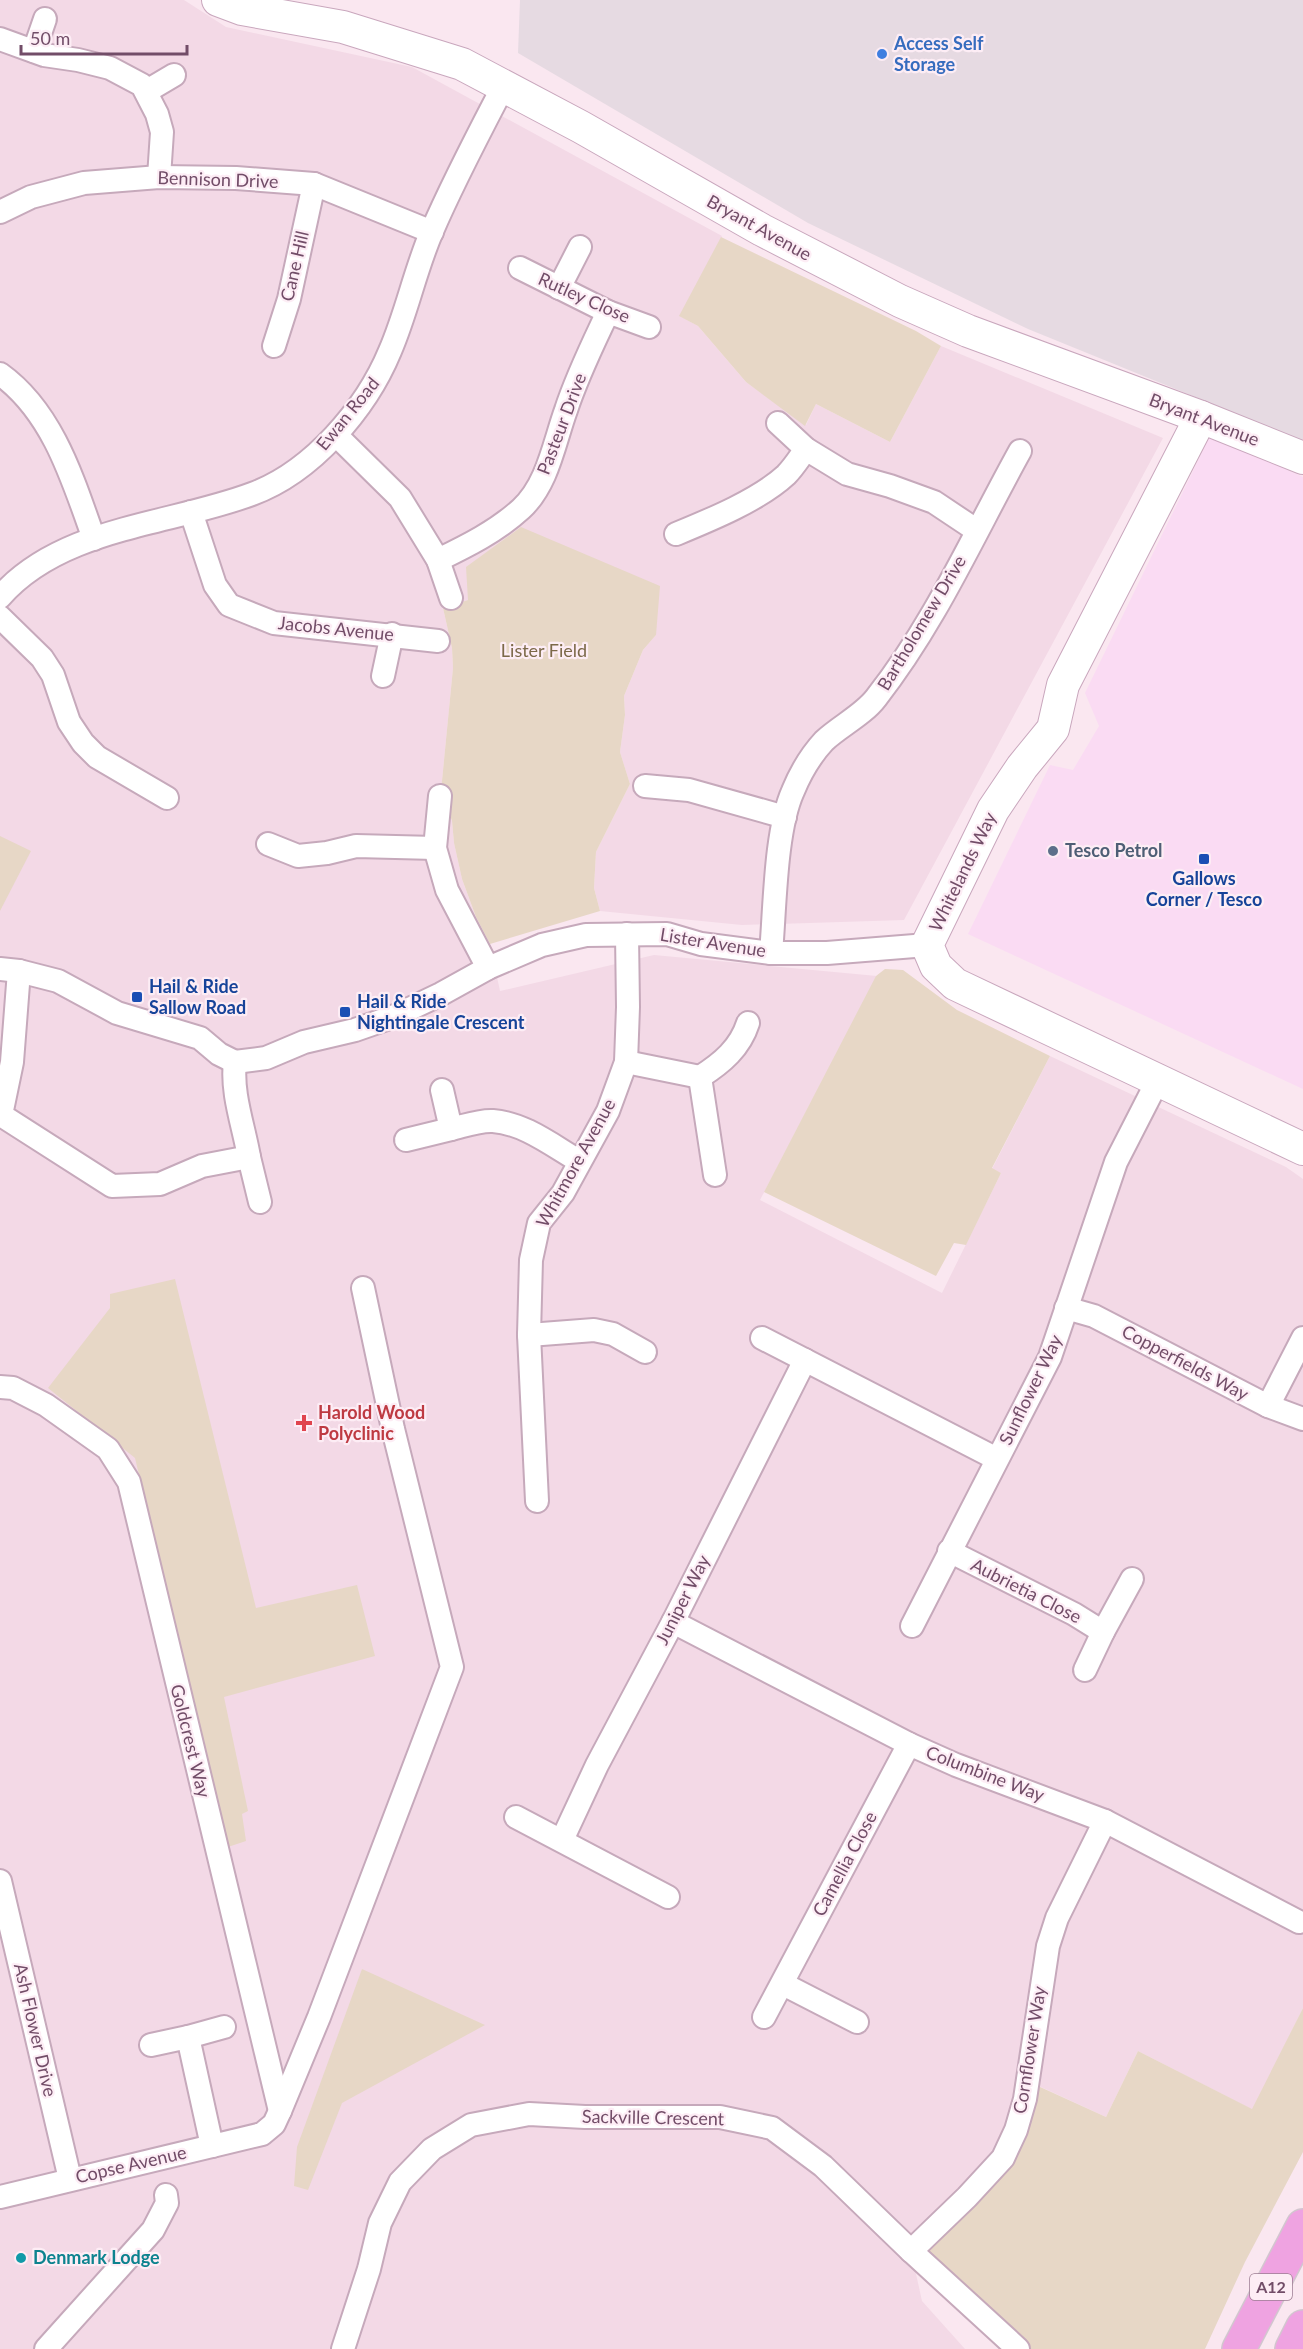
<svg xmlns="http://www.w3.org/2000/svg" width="1303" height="2349" viewBox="0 0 1303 2349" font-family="Lato,sans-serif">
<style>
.residential{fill:#f3d9e6}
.commercial{fill:#fadbf3}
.industrial{fill:#e6dae2}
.green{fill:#e7d7c6}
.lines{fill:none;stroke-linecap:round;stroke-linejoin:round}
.street-casing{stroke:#c6a9bb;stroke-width:26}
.secondary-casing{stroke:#c9a7bd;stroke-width:34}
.highway-casing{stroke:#d2c6cf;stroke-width:36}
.street{stroke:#fff;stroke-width:22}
.secondary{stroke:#fff;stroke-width:32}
.highway{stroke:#efa3e1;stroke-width:33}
.shop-dot{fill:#3f7fe0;stroke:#fdedf5;stroke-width:2}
.service-dot{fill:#5c6f8a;stroke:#fdedf5;stroke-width:2}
.transit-dot{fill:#1a4fb4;stroke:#fdedf5;stroke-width:2}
.health-dot{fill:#e0444e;stroke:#fdedf5;stroke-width:2}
.culture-dot{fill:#0f9aa8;stroke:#fdedf5;stroke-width:2}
.labels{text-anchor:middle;stroke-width:4.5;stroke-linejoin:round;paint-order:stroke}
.shield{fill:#fdedf5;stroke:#9c7d92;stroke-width:1.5}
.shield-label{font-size:16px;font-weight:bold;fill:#724d68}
.shop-label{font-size:18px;font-weight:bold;fill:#366cbe;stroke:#fdedf5;text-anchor:start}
.street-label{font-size:18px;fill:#724d68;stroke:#fdedf5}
.park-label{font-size:18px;fill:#7c6949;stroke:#fdedf5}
.service-label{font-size:18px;font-weight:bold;fill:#4e5e75;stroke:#fdedf5;text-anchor:start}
.transit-label{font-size:18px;font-weight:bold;fill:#164399;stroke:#fdedf5;text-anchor:start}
.health-label{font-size:18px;font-weight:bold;fill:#be3a42;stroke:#fdedf5;text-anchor:start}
.culture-label{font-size:18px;font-weight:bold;fill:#0d838f;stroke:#fdedf5;text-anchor:start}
</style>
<rect width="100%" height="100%" fill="#fae7f0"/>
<!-- residential -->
<path class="residential" d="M 0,0 L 184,0 L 226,27 L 412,67 L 722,236 L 680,316 L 698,326 L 746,382 L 806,425 L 816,404 L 890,442 L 941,346 L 1163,438 L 904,920 L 742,925 L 600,911 L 594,888 L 596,852 L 630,784 L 620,752 L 625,715 L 624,696 L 643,650 L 656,635 L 468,600 L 443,608 L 452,648 L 453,668 L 441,791 L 452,821 L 454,843 L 462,879 L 476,917 L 490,944 L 500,991 L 654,955 L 877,976 L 760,1200 L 942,1293 L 1001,1173 L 992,1169 L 1050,1056 L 1286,1167 L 1303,1179 L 1303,2008 L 1253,2110 L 1138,2051 L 1106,2117 L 1028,2081 L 1016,2130 L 911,2251 L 922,2301 L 965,2349 L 0,2349 Z"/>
<!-- commercial -->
<path class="commercial" d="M 1213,430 L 1237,447 L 1303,477 L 1303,1089 L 968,934 L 1050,765 L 1073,770 L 1099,726 L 1085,693 Z"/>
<!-- industrial -->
<path class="industrial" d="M 520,0 L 1303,0 L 1303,441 L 1028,329 L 808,223 L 518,53 Z"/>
<!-- green -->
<g class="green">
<path d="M 721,237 L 916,331 L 941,346 L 890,442 L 816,404 L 805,426 L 746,382 L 698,326 L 679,316 Z"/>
<path d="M 521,527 L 660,586 L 656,635 L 643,650 L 624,696 L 625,715 L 620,752 L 630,784 L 596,852 L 594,888 L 600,911 L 490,944 L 476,917 L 462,879 L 454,843 L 452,821 L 441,791 L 453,668 L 452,648 L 443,608 L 468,600 L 466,567 Z"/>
<path d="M 0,836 L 31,851 L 0,911 Z"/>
<path d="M 885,969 L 903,970 L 957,1010 L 1050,1056 L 992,1168 L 1001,1173 L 966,1245 L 954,1243 L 936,1276 L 764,1192 L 876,976 Z"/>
<path d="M 175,1279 L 256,1608 L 357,1585 L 375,1656 L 224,1697 L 248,1811 L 242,1814 L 246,1841 L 228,1847 L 135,1458 L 48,1388 L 110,1308 L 110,1294 Z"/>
<path d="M 362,1969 L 485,2025 L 342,2103 L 308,2190 L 294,2186 L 297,2147 Z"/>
<path d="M 1303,2008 L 1303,2152 L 1245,2262 L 1205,2349 L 1018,2349 L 911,2251 L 1003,2158 L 1027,2081 L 1106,2117 L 1138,2051 L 1252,2109 Z"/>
</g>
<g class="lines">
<!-- street casing -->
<g class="street-casing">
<g id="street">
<path d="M 0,39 L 44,55 L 78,60 L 110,68 L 142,85 L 157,114 L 162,132 L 159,177"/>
<path d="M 34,51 L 45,19"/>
<path d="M 147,91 L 174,75"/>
<path d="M 0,212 L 31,197 L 84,183 L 159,177 L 236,178 L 314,184 L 432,232"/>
<path d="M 520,268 L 608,312 L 649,327"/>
<path d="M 559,288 L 580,247"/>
<path d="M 274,346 L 289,299 L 314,184"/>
<path d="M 0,374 C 53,412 73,480 94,539"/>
<path d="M 778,423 L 806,449 L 847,474 L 890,486 L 934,502 L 976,530"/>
<path d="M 336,435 L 400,498 L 438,560 L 451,598"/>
<path d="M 191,512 L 215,585 L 229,605 L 274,623 L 438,641"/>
<path d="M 676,534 C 710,520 759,500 786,475 C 794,467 800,457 806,449"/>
<path d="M 438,560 C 467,546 497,531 521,509 C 548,484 554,443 566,410 C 577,376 593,344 608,312"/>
<path d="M 0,597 C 61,527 170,525 252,494 C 312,472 366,409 390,351 C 407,312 415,270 432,231 C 453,182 479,133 504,85"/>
<path d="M 0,617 L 42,658 L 53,675 L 69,722 L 83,743 L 97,757 L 167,798"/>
<path d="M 383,676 L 392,634"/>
<path d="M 645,786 L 689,790 L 785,817"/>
<path d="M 440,796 L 435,848 L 447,890 L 488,968"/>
<path d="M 268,844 L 298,856 L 327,853 L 356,846 L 435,848"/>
<path d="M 771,953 C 775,908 775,831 793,791 C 800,774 811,755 824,741 C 840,726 863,715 876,698 C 935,623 974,534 1020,451"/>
<path d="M 0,969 L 19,971 L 58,981 L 117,1013 L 200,1038 L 219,1054 L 235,1062"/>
<path d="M 19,971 L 12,1062 L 1,1115 L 112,1186 L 160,1184 L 202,1166 L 249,1157 C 244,1127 231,1093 235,1062"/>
<path d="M 235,1062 L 266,1058 L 304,1042 L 355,1030 L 395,1016 L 441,994 L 488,968 L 542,945 L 586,935 L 667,934 L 701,944 L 771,953 L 827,953 L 927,945"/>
<path d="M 626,1062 L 700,1077"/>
<path d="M 442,1090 L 451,1129 C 464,1126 480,1120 493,1121 C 524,1123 553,1146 579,1161"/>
<path d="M 406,1140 L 451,1129"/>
<path d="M 249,1157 L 260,1202"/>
<path d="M 715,1175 L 700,1077 C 722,1063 740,1048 748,1023"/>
<path d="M 1066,1308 L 1094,1316 L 1268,1406 L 1303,1419"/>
<path d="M 529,1335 L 594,1330 L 613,1334 L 645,1352"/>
<path d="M 762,1338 L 997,1459"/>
<path d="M 0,1387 L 13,1388 L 46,1405 L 108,1449 L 129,1482 L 280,2111"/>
<path d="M 1268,1406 L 1303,1338"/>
<path d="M 537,1501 L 529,1335 L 531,1260 L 539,1223 L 563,1193 L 608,1111 L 626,1062 L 628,1007 L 627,934"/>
<path d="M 949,1551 L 1074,1614 L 1103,1632"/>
<path d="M 673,1622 L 909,1744 L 956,1765 L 1105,1821 L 1299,1922"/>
<path d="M 912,1626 L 1050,1357 L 1116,1162 L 1158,1080"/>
<path d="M 1085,1670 L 1103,1632 L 1132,1579"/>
<path d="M 516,1817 L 668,1897"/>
<path d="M 562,1840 L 597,1765 L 673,1622 L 805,1360"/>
<path d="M 0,1881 L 70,2179"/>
<path d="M 783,1984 L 857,2022"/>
<path d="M 764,2017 L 909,1744"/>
<path d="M 151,2045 L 188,2037"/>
<path d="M 212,2146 L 188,2037 L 224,2027"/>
<path d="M 0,2197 L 262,2134 L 274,2124 L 280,2111 L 319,2017 L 452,1667 L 393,1429 L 363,1288"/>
<path d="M 911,2251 L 967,2197 L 1003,2158 L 1016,2130 L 1025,2099 L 1048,1946 L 1057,1918 L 1105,1821"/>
<path d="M 46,2349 L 153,2230 L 167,2203 L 166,2195"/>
<path d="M 343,2349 L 369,2269 L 380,2223 L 400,2182 L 432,2149 L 471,2125 L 529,2114 L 585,2117 L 720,2117 L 772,2128 L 823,2166 L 911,2251 L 1018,2349"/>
</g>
</g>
<!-- secondary casing -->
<g class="secondary-casing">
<g id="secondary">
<path d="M 218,0 L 242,9 L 343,27 L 462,64 L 581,127 L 762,230 L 900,301 L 968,331 L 1201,417 L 1303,458"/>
<path d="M 1201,417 L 1063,685 L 1053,729 L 1022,767 L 993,810 L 927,945 L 936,966 L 955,984 L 1303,1149"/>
</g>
</g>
<!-- highway casing -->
<g class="highway-casing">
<g id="highway">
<path d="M 1239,2349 L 1303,2226"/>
<path d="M 1292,2349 L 1303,2327"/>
</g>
</g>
<!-- street -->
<use href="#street" class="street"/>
<!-- secondary -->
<use href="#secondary" class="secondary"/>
<!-- highway -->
<use href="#highway" class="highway"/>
</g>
<!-- markers -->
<circle class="shop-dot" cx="882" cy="54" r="6"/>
<circle class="service-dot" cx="1053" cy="851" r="6"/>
<g class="transit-dot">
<rect x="1198" y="853" width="12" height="12" rx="3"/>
<rect x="131" y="991" width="12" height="12" rx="3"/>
<rect x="339" y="1006" width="12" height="12" rx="3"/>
</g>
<path class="health-dot" d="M301 1414h6v6h6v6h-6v6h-6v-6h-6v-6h6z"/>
<circle class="culture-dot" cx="21" cy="2258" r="6"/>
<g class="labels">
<!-- shield labels -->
<rect class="shield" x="1250" y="2274" width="42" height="26" rx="4.5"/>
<g class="shield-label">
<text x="1271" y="2293">A12</text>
</g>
<!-- shop labels -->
<g class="shop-label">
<text x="894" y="50">Access Self<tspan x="894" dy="21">Storage</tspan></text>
</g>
<!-- street labels -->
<g class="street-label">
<text transform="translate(218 180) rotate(2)" y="6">Bennison Drive</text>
<text transform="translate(759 228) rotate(29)" y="6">Bryant Avenue</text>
<text transform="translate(295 266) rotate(-77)" y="6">Cane Hill</text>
<text transform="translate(584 298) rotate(24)" y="6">Rutley Close</text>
<text transform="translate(348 414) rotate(-51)" y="6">Ewan Road</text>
<text transform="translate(1204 420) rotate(21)" y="6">Bryant Avenue</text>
<text transform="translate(562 424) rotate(-69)" y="6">Pasteur Drive</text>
<text transform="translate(922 623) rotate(-59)" y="6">Bartholomew Drive</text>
<text transform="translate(336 629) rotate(6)" y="6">Jacobs Avenue</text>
<text transform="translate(963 872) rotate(-64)" y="6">Whitelands Way</text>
<text transform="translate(713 943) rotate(9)" y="6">Lister Avenue</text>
<text transform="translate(576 1163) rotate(-61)" y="6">Whitmore Avenue</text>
<text transform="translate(1185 1363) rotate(28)" y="6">Copperfields Way</text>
<text transform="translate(1031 1390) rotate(-64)" y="6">Sunflower Way</text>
<text transform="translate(1026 1591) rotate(27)" y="6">Aubrietia Close</text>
<text transform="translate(683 1600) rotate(-63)" y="6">Juniper Way</text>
<text transform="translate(190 1741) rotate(76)" y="6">Goldcrest Way</text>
<text transform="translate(985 1774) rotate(21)" y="6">Columbine Way</text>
<text transform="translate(845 1864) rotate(-62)" y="6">Camellia Close</text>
<text transform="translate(35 2030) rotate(77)" y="6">Ash Flower Drive</text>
<text transform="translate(1030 2050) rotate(-81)" y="6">Cornflower Way</text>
<text transform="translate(653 2118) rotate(1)" y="6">Sackville Crescent</text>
<text transform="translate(131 2165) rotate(-13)" y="6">Copse Avenue</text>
</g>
<!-- park labels -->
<g class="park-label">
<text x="544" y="657">Lister Field</text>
</g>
<!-- service labels -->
<g class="service-label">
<text x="1065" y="857">Tesco Petrol</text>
</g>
<!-- transit labels -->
<g class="transit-label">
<text x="1204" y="885" text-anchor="middle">Gallows<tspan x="1204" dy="21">Corner / Tesco</tspan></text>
<text x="149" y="993">Hail &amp; Ride<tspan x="149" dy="21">Sallow Road</tspan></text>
<text x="357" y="1008">Hail &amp; Ride<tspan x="357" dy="21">Nightingale Crescent</tspan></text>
</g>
<!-- health labels -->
<g class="health-label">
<text x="318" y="1419">Harold Wood<tspan x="318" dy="21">Polyclinic</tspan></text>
</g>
<!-- culture labels -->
<g class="culture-label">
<text x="33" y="2264">Denmark Lodge</text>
</g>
</g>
<!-- scale -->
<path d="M21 45v9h166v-9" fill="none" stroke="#724d68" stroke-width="3"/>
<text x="30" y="45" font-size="18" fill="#724d68" stroke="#fdedf5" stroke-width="4.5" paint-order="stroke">50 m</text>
</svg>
